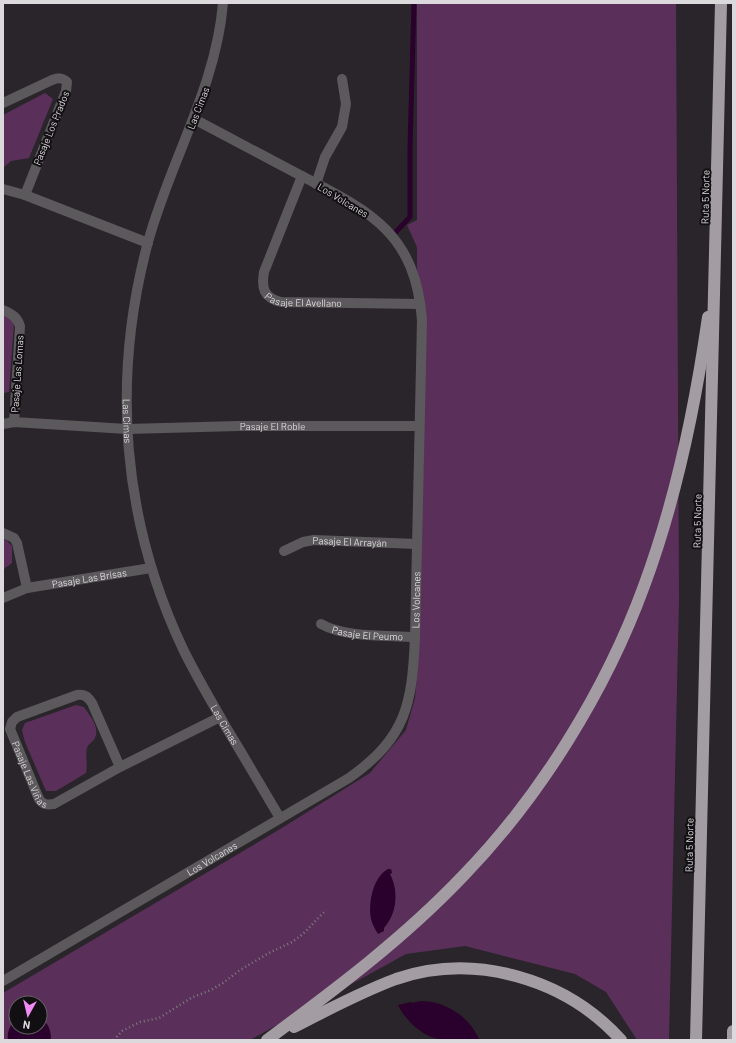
<svg xmlns="http://www.w3.org/2000/svg" width="736" height="1043" viewBox="0 0 736 1043" font-family="Barlow,sans-serif">
<style>
.green{fill:#5a305b;fill-rule:evenodd}
.water{fill:#2a002c}
.lines{fill:none;stroke-linecap:round;stroke-linejoin:round}
.stream{stroke:#2a002c;stroke-width:5}
.path{stroke:#807c80;stroke-width:2.5;stroke-dasharray:1 3;stroke-linecap:butt}
.minor{stroke:#5b595b;stroke-width:10}
.motorway{stroke:#a39da3;stroke-width:12}
.labels{text-anchor:middle;stroke-width:4;stroke-linejoin:round;paint-order:stroke}
.street-label{font-size:10px;fill:#dcd9dc;stroke:#110f11}
</style>
<rect width="100%" height="100%" fill="#2a252a"/>
<!-- green -->
<g class="green">
<path d="M 417,3 L 676,3 L 679,599 L 669,1040 L 637,1040 L 606,992 L 575,974 L 465,946 L 406,954 L 250,1040 L 3,1040 L 3,993 L 277,831 L 370,773 L 406,730 L 415,698 L 418,665 L 417,247 L 407,225 L 417,220 ZM 16,1003 L 40,1003 L 40,1027 L 16,1027 Z"/>
<path d="M 45,93 L 53,99 L 29,158 L 11,161 L 3,168 L 3,115 Z"/>
<path d="M 3,316 L 10,317 L 14,322 L 9,392 L 3,393 Z"/>
<path d="M 3,539 L 6,540 L 12,546 L 12,563 L 5,568 L 3,572 Z"/>
<path d="M 76,705 L 84,707 C 90,716 100,727 95,738 C 93,742 88,744 87,748 C 85,756 88,764 86,773 L 56,791 L 46,791 L 25,742 L 22,730 L 25,723 Z"/>
</g>
<!-- water -->
<g class="water">
<path d="M 388,869 L 391,869 L 392,873 L 390,874 C 399,891 397,914 384,928 L 384,931 L 378,934 C 375,929 372,924 371,919 C 368,903 373,877 388,869 Z"/>
<path d="M 411,1002 L 412,1003 C 431,997 454,1008 467,1021 C 473,1027 476,1034 480,1040 C 467,1040 450,1042 438,1039 C 422,1036 405,1020 398,1005 Z"/>
<path d="M 40,1018 C 49,1023 51,1031 51,1040 L 8,1040 C 7,1031 10,1025 16,1019 L 16,1027 L 40,1027 Z"/>
</g>
<g class="lines">
<!-- stream -->
<path class="stream" d="M 393,235 L 410,217 L 410,147 L 414,3"/>
<!-- path -->
<path class="path" d="M 114,1040 L 122,1031 L 140,1022 L 159,1018 L 191,998 L 211,990 L 223,983 L 240,970 L 269,953 L 292,942 L 303,934 L 326,910"/>
<!-- minor -->
<g class="minor">
<path id="s1" d="M 223,3 C 216,88 170,161 148,242 C 111,380 122,520 183,649 C 196,676 212,702 227,729 C 245,758 262,788 280,818"/>
<path d="M 3,103 L 52,80 C 58,78 62,77 67,82 L 66,91 L 25,195"/>
<path id="s2" d="M 302,176 L 264,272 C 261,288 264,298 281,302 L 420,304"/>
<path d="M 316,184 L 325,157 L 342,127 L 346,104 L 342,79"/>
<path d="M 3,189 L 25,195 L 148,243"/>
<path d="M 3,310 C 12,314 17,317 20,326 L 14,422"/>
<path id="s3" d="M 3,424 L 14,422 L 127,429 L 239,426 L 419,426"/>
<path d="M 3,533 L 14,538 L 17,543 L 27,588"/>
<path id="s4" d="M 284,551 L 303,542 L 314,540 L 417,544"/>
<path id="s5" d="M 3,598 L 27,588 L 151,568"/>
<path id="s6" d="M 321,624 C 346,638 386,635 415,637"/>
<path id="s7" d="M 120,767 L 92,703 C 88,697 85,694 77,695 L 17,717 L 12,722 L 10,729 L 39,799 C 43,805 47,805 54,804 L 120,767 L 220,717"/>
<path id="s8" d="M 3,981 L 349,778 C 407,737 412,704 415,637 L 422,320 C 415,230 367,210 296,173 C 262,155 228,137 194,119"/>
</g>
<!-- motorway -->
<g class="motorway">
<path d="M 294,1027 C 327,1010 361,992 396,979 C 475,952 566,979 621,1040"/>
<path d="M 267,1040 C 336,989 404,938 463,876 C 540,797 606,690 644,586 C 676,500 695,408 708,317"/>
<path d="M 696,1040 L 721,3"/>
<path d="M 733,1040 L 733,1031"/>
</g>
</g>
<g class="labels">
<!-- street labels -->
<g class="street-label">
<text transform="translate(198 108) rotate(-69)" y="4">Las Cimas</text>
<text transform="translate(51 128) rotate(-68)" y="4">Pasaje Los Prados</text>
<text transform="translate(705 197) rotate(-89)" y="4">Ruta 5 Norte</text>
<text transform="translate(343 200) rotate(31)" y="4">Los Volcanes</text>
<text dy="4" stroke="none"><textPath href="#s2" startOffset="165">Pasaje El Avellano</textPath></text>
<text transform="translate(17 374) rotate(-86)" y="4">Pasaje Las Lomas</text>
<text dy="4" stroke="none"><textPath href="#s1" startOffset="432">Las Cimas</textPath></text>
<text dy="4" stroke="none"><textPath href="#s3" startOffset="270">Pasaje El Roble</textPath></text>
<text transform="translate(697 521) rotate(-89)" y="4">Ruta 5 Norte</text>
<text dy="4" stroke="none"><textPath href="#s4" startOffset="68">Pasaje El Arrayán</textPath></text>
<text dy="4" stroke="none"><textPath href="#s5" startOffset="89">Pasaje Las Brisas</textPath></text>
<text dy="4" stroke="none"><textPath href="#s8" startOffset="602">Los Volcanes</textPath></text>
<text dy="4" stroke="none"><textPath href="#s6" startOffset="48">Pasaje El Peumo</textPath></text>
<text dy="4" stroke="none"><textPath href="#s1" startOffset="755">Las Cimas</textPath></text>
<text dy="4" stroke="none"><textPath href="#s7" startOffset="216">Pasaje Las Viñas</textPath></text>
<text transform="translate(689 845) rotate(-89)" y="4">Ruta 5 Norte</text>
<text dy="4" stroke="none"><textPath href="#s8" startOffset="242">Los Volcanes</textPath></text>
</g>
</g>
<!-- border -->
<rect width="736" height="1043" fill="none" stroke="#dcd9dc" stroke-width="8"/>
<!-- north arrow -->
<g transform="translate(28 1015) rotate(188)"><circle r="19" fill="#110f11" stroke="#626062"/>
<path d="M0-3L7 15L0 10L-7 15Z" fill="#f28af3"/>
<text y="-6" font-size="11" font-weight="bold" text-anchor="middle" fill="#dcd9dc">N</text>
</g>
</svg>
